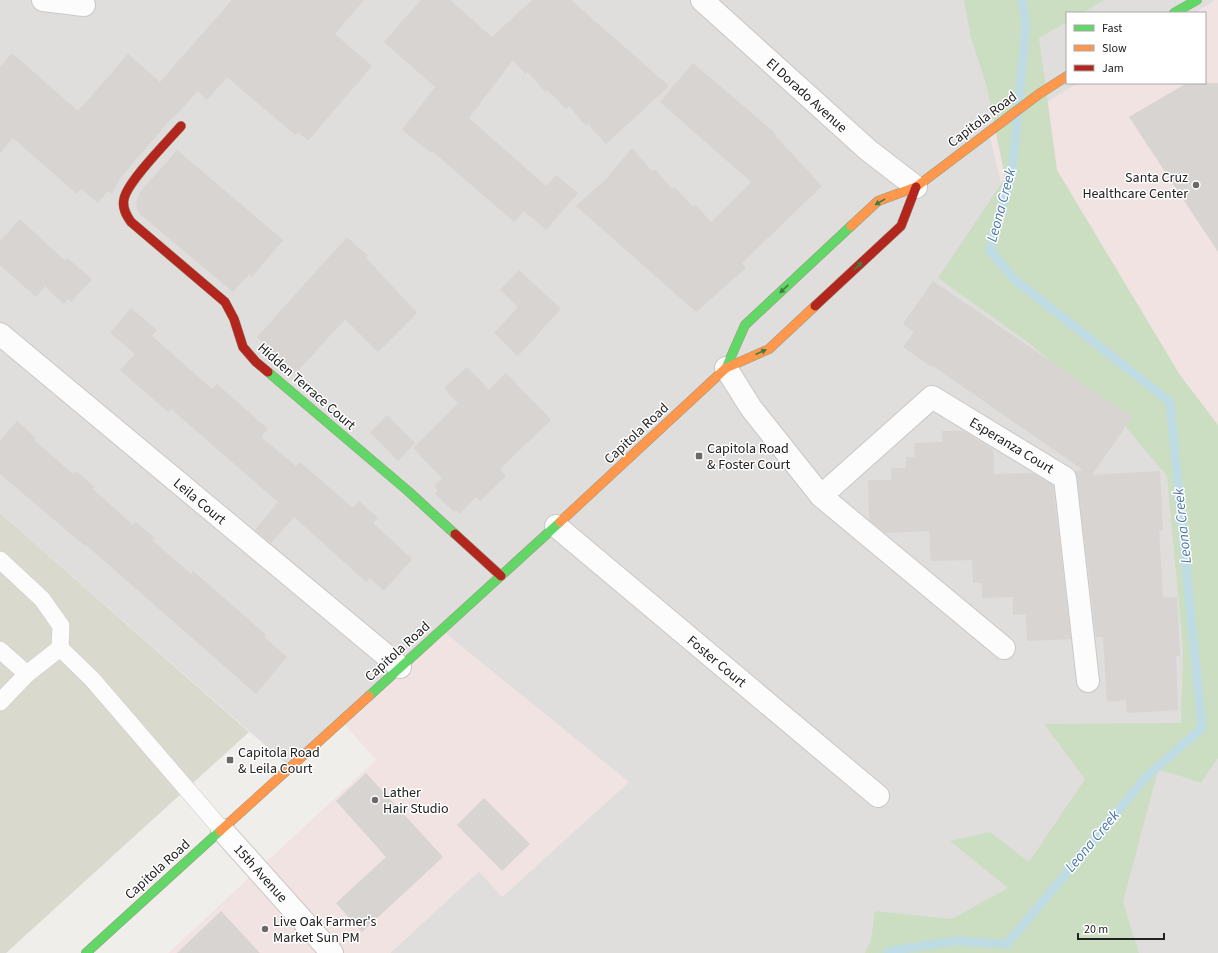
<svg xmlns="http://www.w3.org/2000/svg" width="1218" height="953" viewBox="0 0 1218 953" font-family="'Source Sans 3',sans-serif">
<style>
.residential{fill:#dfdedc}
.commercial{fill:#f1e3e1}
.construction{fill:#d9d9cd}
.forest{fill:#cbdec1}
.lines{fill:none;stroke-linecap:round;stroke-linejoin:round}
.stream{stroke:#bfdbe3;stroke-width:9}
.building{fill:#d7d4d2}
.lane-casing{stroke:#c9c8c7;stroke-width:18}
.street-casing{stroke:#c9c8c7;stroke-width:24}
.fast-casing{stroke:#999a82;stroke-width:10}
.slow-casing{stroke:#999a82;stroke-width:10}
.jam-casing{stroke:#999a82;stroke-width:10}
.lane{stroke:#fdfcfc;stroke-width:17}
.street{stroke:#fdfcfc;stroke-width:22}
.fast{stroke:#63d668;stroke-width:9}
.slow{stroke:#ff974d;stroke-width:9}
.jam{stroke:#b3261e;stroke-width:9}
.oneway{fill:#427c45}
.poi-dot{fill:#6a6968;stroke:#fff;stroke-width:1.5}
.labels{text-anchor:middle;stroke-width:3;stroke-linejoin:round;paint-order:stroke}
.street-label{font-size:14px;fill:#222;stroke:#fff}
.poi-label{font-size:14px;fill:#222;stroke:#fff;text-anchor:start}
.water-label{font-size:15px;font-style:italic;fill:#4a7aab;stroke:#fff}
</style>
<rect width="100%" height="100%" fill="#f0eeeb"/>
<!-- residential -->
<path class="residential" d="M 0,0 L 1216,0 L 1195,13 L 1067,13 L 1067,83 L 1079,83 L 1218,437 L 1218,953 L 390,953 L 479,871 L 503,896 L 628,782 L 440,629 L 290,767 L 0,513 Z"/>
<!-- commercial -->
<g class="commercial">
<path d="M 1216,0 L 1218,0 L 1218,437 L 1007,207 L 990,137 L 1078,83 L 1205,83 L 1205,13 L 1195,13 Z"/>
<path d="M 440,629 L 629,782 L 502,897 L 479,871 L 390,953 L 168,953 L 376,760 L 341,720 Z"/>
</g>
<!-- construction -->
<path class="construction" d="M 0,513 L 249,732 L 6,953 L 0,953 Z"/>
<!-- forest -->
<path class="forest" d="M 964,0 L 1105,0 L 1082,13 L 1067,13 L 1067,22 L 1039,38 L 1057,170 L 1180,375 L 1218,425 L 1218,758 L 1201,783 L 1181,776 L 1158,770 L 1123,902 L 1139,953 L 865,953 L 871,940 L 875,911 L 952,919 L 1008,888 L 950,841 L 990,832 L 1029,862 L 1085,779 L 1044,724 L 1181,723 L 1183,648 L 1167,476 L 1124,425 L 1029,343 L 938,278 L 1005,178 L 987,87 L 971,38 Z"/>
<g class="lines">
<!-- stream -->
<path class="stream" d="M 887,953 L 889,951 L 956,941 L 1007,944 L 1081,856 L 1146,777 L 1202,728 L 1170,402 L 1014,279 L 990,250 L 1012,173 L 1026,24 L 1022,0"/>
</g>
<!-- building -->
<g class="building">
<path d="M 232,0 L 364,0 L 335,34 L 372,66 L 308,141 L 298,132 L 295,135 L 227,77 L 207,100 L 198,91 L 177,114 L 172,118 L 121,177 L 112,194 L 108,191 L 98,203 L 81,189 L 77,194 L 13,138 L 0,153 L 0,67 L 12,53 L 78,111 L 128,54 L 160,82 Z"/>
<path d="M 421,0 L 450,0 L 492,37 L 532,0 L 571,0 L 669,86 L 606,144 L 588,124 L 586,126 L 569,106 L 566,109 L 547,90 L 545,92 L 528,72 L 525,74 L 513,60 L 469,118 L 546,186 L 556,175 L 578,193 L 546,230 L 524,211 L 514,222 L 432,151 L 431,153 L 402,130 L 435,87 L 384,42 Z"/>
<path d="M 693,63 L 775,133 L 774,134 L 822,186 L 742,263 L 746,268 L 696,312 L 576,206 L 606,179 L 632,148 L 652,171 L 655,169 L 672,189 L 675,187 L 693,207 L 696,205 L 711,222 L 751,182 L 660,102 Z"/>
<path d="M 1187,83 L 1218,83 L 1218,252 L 1129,117 Z"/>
<path d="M 177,150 L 283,240 L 252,277 L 249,274 L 233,292 L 140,214 L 137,208 L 136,202 L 140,192 Z"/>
<path d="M 20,219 L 65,261 L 67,258 L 92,279 L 71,302 L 68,299 L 64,304 L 45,286 L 36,297 L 0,265 L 0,241 Z"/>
<path d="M 347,237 L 368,256 L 366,258 L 417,313 L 378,352 L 345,319 L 296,373 L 257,337 Z"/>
<path d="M 519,270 L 561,309 L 518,356 L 494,333 L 518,307 L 500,290 Z"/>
<path d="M 933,281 L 1132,417 L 1092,475 L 1160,471 L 1163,530 L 1159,530 L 1163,598 L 1177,597 L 1180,656 L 1176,656 L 1178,710 L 1127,713 L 1126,700 L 1107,702 L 1103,637 L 1096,637 L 1077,477 L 1075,471 L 1083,470 L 933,366 L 932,367 L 903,347 L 914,332 L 903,324 Z"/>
<path d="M 131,308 L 157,330 L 152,336 L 212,389 L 217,384 L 268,429 L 261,437 L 296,466 L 300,462 L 353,508 L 359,501 L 378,518 L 373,523 L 412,559 L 384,591 L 370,578 L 366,582 L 294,517 L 271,543 L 255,530 L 278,502 L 171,409 L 168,412 L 120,370 L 135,354 L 110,333 Z"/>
<path d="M 467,367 L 489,390 L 506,373 L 551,420 L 500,469 L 506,476 L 480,501 L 476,497 L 459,514 L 456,510 L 454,512 L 435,494 L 438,490 L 434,486 L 442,478 L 413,448 L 458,403 L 444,388 Z"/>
<path d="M 387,415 L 415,443 L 398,461 L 370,433 Z"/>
<path d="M 17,421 L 36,438 L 34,440 L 73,474 L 76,471 L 95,487 L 93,489 L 133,525 L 136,522 L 155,538 L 152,540 L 191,574 L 193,571 L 247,618 L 266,635 L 264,637 L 287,657 L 256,694 L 86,545 L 85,546 L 0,474 L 0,441 Z"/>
<path d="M 942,431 L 963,431 L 993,449 L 994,474 L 1032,473 L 1053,485 L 1071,639 L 1027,641 L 1026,614 L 1013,615 L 1013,597 L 982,598 L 982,583 L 973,583 L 972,560 L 931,561 L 929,531 L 885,533 L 869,520 L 868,480 L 891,480 L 891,468 L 906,468 L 906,457 L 915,457 L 914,443 L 942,442 Z"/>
<path d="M 366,773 L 443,857 L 362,932 L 336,903 L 386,857 L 336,801 Z"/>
<path d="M 484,798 L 530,844 L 502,871 L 457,825 Z"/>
<path d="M 221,911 L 260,953 L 177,953 Z"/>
</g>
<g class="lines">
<!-- lane casing -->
<g class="lane-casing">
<g id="lane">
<path d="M 0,560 L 42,599 L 61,626 L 60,648"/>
<path d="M 0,650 L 27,674"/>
<path d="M 0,702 L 27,674 L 60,648 L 92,679 L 222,830"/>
</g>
</g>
<!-- street casing -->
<g class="street-casing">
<g id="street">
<path d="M 43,0 L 84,5"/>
<path d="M 702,0 L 868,150 L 916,187"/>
<path d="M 0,334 L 400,667"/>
<path d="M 726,368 L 751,408 L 821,496 L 1004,648"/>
<path d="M 821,496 L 932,397 L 1065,478 L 1088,681"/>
<path d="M 556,526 L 878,796"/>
<path d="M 222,830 L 332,953"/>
</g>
</g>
<!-- fast casing -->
<g class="fast-casing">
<g id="fast">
<path d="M 1174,13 L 1197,0"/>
<path d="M 726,368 L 745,325 L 851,226"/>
<path d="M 268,372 L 408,491 L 455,534"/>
<path d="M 369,696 L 560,522"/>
<path d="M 86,953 L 220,831"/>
</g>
</g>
<!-- slow casing -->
<g class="slow-casing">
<g id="slow">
<path d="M 851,226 L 878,201 L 916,187 L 1039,94 L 1067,76"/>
<path d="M 560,522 L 726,368 L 769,349 L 815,306"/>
<path d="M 220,831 L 369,696"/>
</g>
</g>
<!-- jam casing -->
<g class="jam-casing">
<g id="jam">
<path d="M 181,126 C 168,141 127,182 124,199 C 122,208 126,215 131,222 L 225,302 L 234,319 L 243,347 L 256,362 L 268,372"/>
<path d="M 815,306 L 901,226 L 916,187"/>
<path d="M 455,534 L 501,576"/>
</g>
</g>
<!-- lane -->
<use href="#lane" class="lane"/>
<!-- street -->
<use href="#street" class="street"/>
<!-- fast -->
<use href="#fast" class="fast"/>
<!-- slow -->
<use href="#slow" class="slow"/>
<!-- jam -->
<use href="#jam" class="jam"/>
</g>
<!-- one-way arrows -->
<defs><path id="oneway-solid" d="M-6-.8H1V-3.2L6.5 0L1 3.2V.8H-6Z"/></defs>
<g class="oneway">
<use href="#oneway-solid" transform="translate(880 202) rotate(149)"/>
<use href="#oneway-solid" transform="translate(858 266) rotate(-43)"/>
<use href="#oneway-solid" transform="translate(784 289) rotate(137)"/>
<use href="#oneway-solid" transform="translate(761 352) rotate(-24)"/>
</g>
<!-- markers -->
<g class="poi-dot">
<circle cx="1196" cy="185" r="4"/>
<rect x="695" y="452" width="8" height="8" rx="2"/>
<rect x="226" y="756" width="8" height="8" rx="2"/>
<circle cx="375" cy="800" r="4"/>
<circle cx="265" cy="929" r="4"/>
</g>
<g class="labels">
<!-- street labels -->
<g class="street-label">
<text transform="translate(807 95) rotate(42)" y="5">El Dorado Avenue</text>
<text transform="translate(982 119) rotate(-37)" y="5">Capitola Road</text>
<text transform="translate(307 386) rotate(41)" y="5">Hidden Terrace Court</text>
<text transform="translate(636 433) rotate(-43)" y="5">Capitola Road</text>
<text transform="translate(1012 445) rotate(31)" y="5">Esperanza Court</text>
<text transform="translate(200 501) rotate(40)" y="5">Leila Court</text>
<text transform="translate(397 651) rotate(-42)" y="5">Capitola Road</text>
<text transform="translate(717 661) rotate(40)" y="5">Foster Court</text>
<text transform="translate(157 869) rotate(-42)" y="5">Capitola Road</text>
<text transform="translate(261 873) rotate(48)" y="5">15th Avenue</text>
</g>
<!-- poi labels -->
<g class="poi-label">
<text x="1188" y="182" text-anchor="end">Santa Cruz<tspan x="1188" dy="16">Healthcare Center</tspan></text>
<text x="707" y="453">Capitola Road<tspan x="707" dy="16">&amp; Foster Court</tspan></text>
<text x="238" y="757">Capitola Road<tspan x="238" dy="16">&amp; Leila Court</tspan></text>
<text x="383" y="797">Lather<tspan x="383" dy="16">Hair Studio</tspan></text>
<text x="273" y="926">Live Oak Farmer's<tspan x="273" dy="16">Market Sun PM</tspan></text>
</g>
<!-- water labels -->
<g class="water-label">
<text transform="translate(1001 205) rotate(-75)" y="5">Leona Creek</text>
<text transform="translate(1182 526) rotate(-96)" y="5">Leona Creek</text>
<text transform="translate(1092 841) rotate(-50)" y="5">Leona Creek</text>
</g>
</g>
<!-- legend -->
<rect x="1066" y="12" width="140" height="72" fill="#ffffff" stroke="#a7a7a7"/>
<rect x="1074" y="25" width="20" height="6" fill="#63d668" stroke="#a7a7a7"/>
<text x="1102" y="32" font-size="12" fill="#222222">Fast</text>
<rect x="1074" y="45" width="20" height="6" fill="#ff974d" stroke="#a7a7a7"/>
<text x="1102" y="52" font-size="12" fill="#222222">Slow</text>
<rect x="1074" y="65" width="20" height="6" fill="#b3261e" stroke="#a7a7a7"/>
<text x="1102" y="72" font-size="12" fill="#222222">Jam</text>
<!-- scale -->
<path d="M1078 933v6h86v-6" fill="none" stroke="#222222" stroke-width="2"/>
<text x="1084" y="933" font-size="12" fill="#222222" stroke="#ffffff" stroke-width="3" paint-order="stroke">20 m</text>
</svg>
